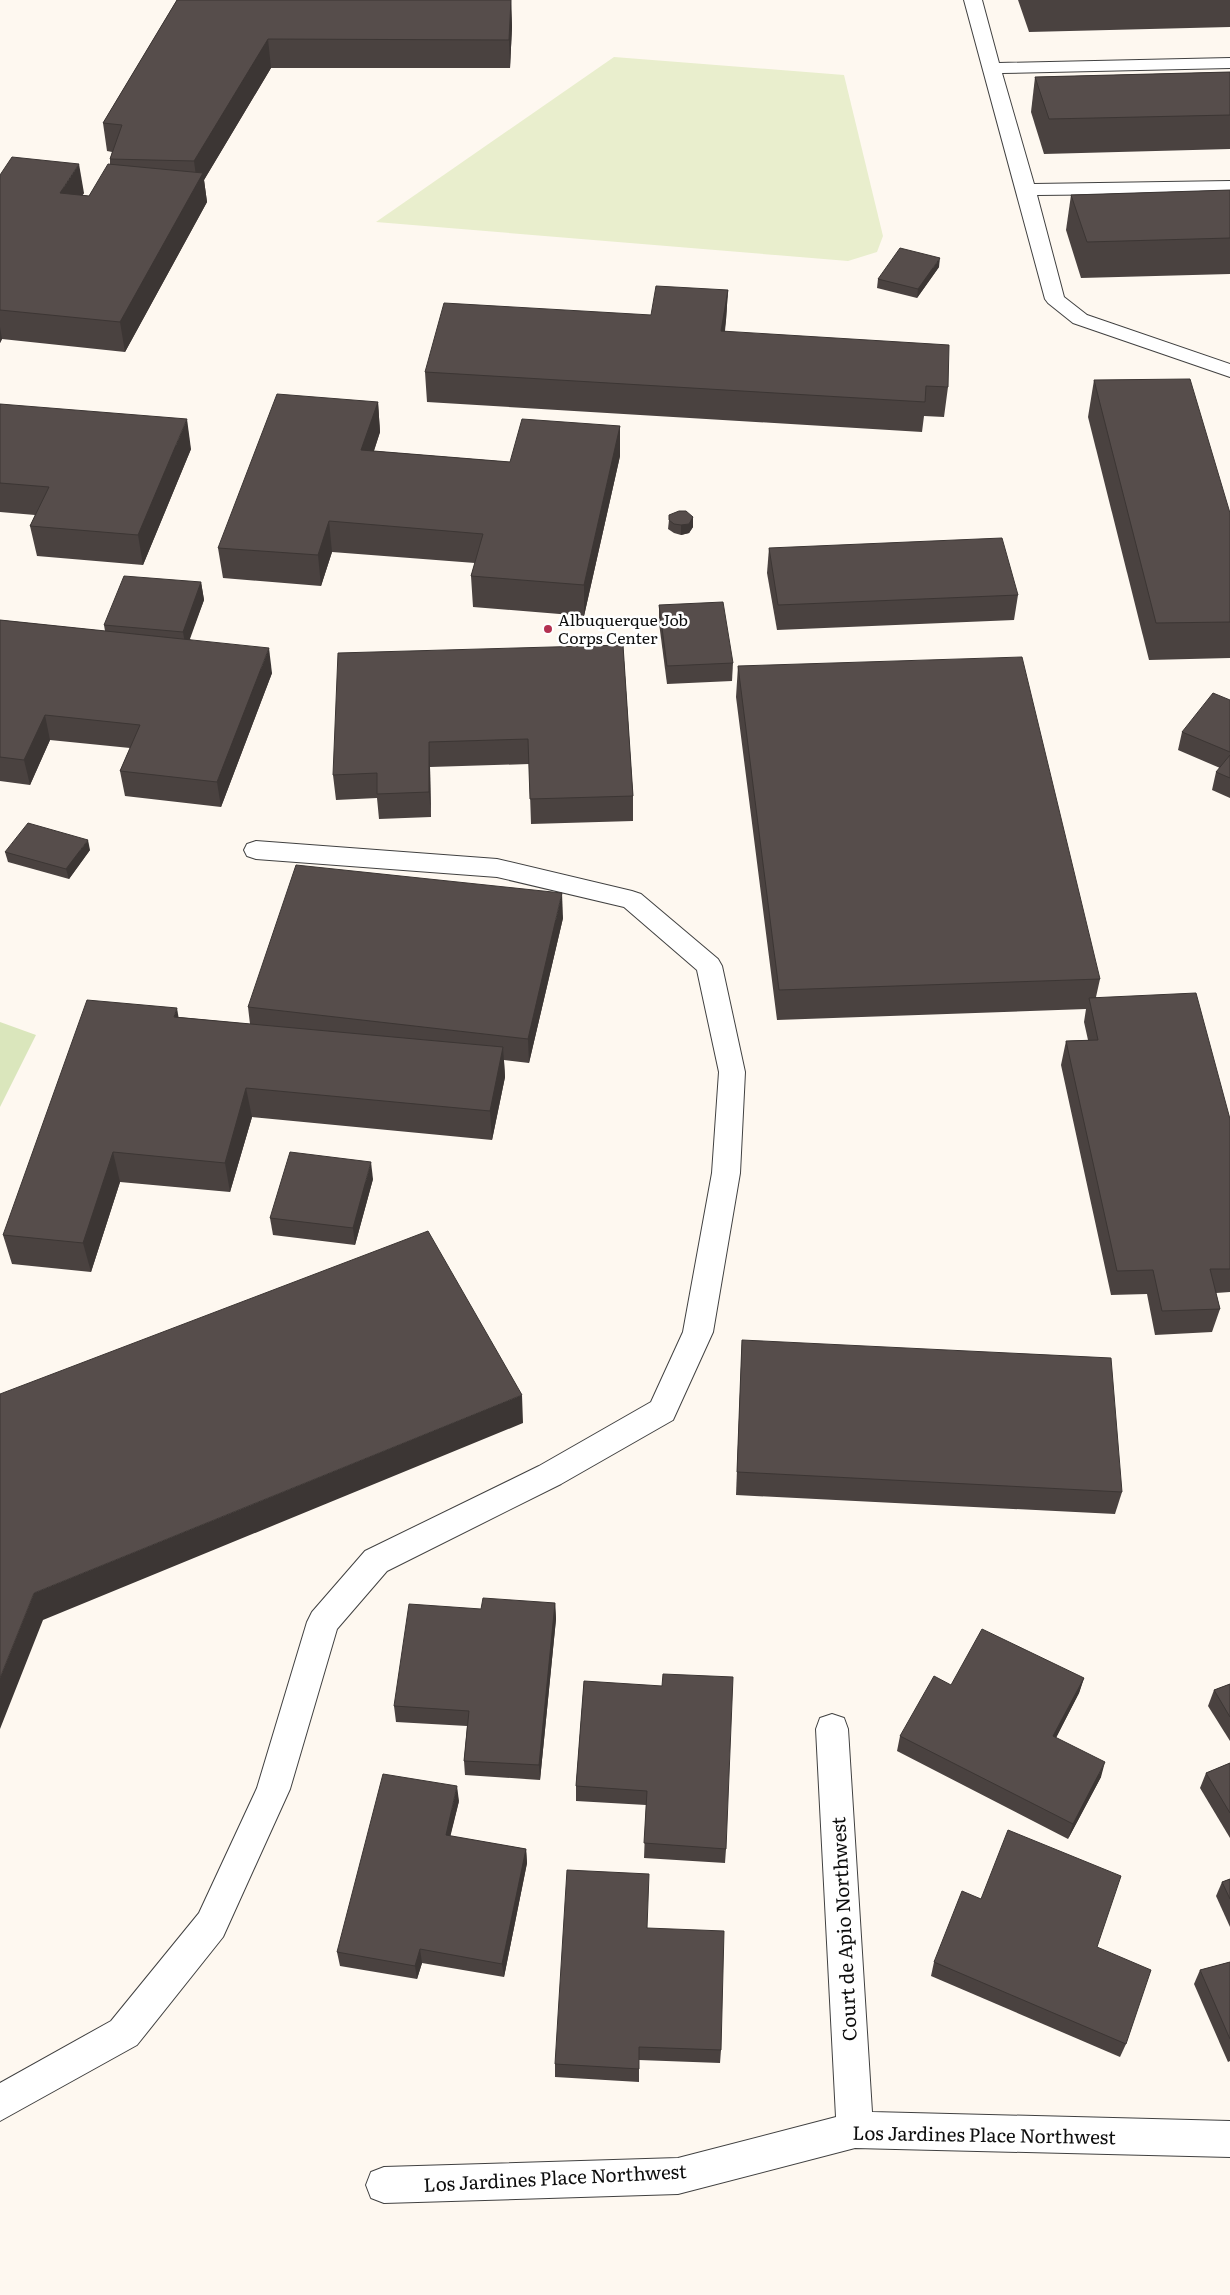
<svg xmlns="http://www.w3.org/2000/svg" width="1230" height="2295" viewBox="0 0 1230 2295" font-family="Literata,serif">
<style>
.green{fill:#dae6bc}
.pitch{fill:#e9eecd}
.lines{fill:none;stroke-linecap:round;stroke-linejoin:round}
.minor-casing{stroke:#414141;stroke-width:2}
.minor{fill:#fff;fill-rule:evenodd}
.wall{fill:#4a4240}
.shaded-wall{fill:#3c3634}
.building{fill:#564d4b;stroke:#3c3634}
.poi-dot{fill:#b33151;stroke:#fff;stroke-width:2}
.labels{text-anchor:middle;stroke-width:5;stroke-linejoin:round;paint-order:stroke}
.poi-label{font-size:16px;fill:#0e0e0e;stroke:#fff;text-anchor:start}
.near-street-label{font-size:19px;fill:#0e0e0e;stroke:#fff}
</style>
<rect width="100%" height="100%" fill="#fef8f0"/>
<!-- green -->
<path class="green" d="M 0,1022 L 36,1035 L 0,1107 Z"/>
<!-- pitch -->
<path class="pitch" d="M 614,57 L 844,75 L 883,236 L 877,252 L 848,261 L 376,222 Z"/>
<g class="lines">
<!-- minor casing -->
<g class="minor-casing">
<g id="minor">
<path d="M 964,0 L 982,0 L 999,63 L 1230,58 L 1230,68 L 1002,73 L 1034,184 L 1230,181 L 1230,193 L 1037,195 L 1064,297 L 1087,315 L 1230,364 L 1230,377 L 1073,323 L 1048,303 L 1045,299 Z"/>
<path d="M 256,841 L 497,859 L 632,891 L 641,894 L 718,959 L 722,966 L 745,1072 L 740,1173 L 713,1332 L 673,1420 L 561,1484 L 387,1571 L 337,1629 L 290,1789 L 223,1937 L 137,2045 L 0,2121 L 0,2083 L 111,2021 L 199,1913 L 257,1788 L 307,1622 L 312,1612 L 365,1551 L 539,1466 L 651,1402 L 683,1332 L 712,1173 L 719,1072 L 697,970 L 624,907 L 497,877 L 256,859 L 247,856 L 244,850 L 247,844 Z"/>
<path d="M 832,1714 L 844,1718 L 848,1729 L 872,2112 L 1230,2121 L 1230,2157 L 855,2148 L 678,2194 L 384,2203 L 371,2198 L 366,2185 L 371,2172 L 384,2167 L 678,2158 L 836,2117 L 816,1729 L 820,1718 Z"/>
</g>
</g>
<!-- minor -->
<use href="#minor" class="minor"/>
</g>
<!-- wall -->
<g class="wall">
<path d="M 177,0 L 511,0 L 512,27 L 510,68 L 271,68 L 204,180 L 207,202 L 125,352 L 2,339 L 0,343 L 0,175 L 84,193 L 82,195 L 89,196 L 110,164 L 110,159 L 112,152 L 107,151 L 103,123 Z"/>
<path d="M 1018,0 L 1230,0 L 1230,27 L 1029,32 Z"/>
<path d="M 1230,72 L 1230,149 L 1044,154 L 1031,112 L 1035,77 Z"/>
<path d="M 1230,190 L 1230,274 L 1081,278 L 1066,230 L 1071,195 Z"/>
<path d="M 939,267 L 917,298 L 877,288 L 878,279 Z"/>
<path d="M 728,290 L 726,320 L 725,331 L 948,387 L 944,417 L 924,416 L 922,432 L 427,402 L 425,372 L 651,315 Z"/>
<path d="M 1094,380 L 1230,513 L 1230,658 L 1149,660 L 1088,417 Z"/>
<path d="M 378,402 L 380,432 L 374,451 L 510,462 L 620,426 L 620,456 L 584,616 L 473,607 L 471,576 L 475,563 L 332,552 L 321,586 L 223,578 L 218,548 Z"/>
<path d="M 0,404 L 191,449 L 143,565 L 37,556 L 30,526 L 35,515 L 0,512 Z"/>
<path d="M 669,520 L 693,527 L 689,533 L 681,535 L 674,533 L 668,529 Z"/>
<path d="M 769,548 L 1018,595 L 1014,620 L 777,630 L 767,573 Z"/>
<path d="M 201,582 L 204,600 L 189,639 L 272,673 L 221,807 L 125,796 L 120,771 L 130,748 L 50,740 L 30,785 L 0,781 L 0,620 L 105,631 L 104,625 Z"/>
<path d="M 659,605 L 733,663 L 732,681 L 667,684 L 659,623 Z"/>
<path d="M 623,645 L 633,796 L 633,821 L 531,824 L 529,764 L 430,767 L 431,817 L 379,819 L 377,798 L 336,800 L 333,775 Z"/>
<path d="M 738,666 L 1100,979 L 1096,997 L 1230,1119 L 1230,1292 L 1216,1293 L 1220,1309 L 1212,1332 L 1155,1335 L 1147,1294 L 1111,1295 L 1061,1065 L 1066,1041 L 1088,1040 L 1084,1022 L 1086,1009 L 777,1020 L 736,697 Z"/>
<path d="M 1230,700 L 1230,798 L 1212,790 L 1216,772 L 1220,768 L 1178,750 L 1182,732 Z"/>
<path d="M 90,850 L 69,879 L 8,862 L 5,852 Z"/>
<path d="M 563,918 L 529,1063 L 504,1060 L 505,1077 L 492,1140 L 252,1117 L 230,1192 L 120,1182 L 91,1272 L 12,1264 L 3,1235 L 178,1017 L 250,1024 L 248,1007 Z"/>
<path d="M 373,1179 L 355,1245 L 273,1235 L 270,1218 Z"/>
<path d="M 742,1340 L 1122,1492 L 1115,1514 L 736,1495 Z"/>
<path d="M 555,1603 L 556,1619 L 540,1780 L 465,1775 L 464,1761 L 467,1726 L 396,1722 L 394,1706 L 481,1609 Z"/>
<path d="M 1084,1678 L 1079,1693 L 1056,1738 L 1101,1777 L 1068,1839 L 897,1751 L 900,1736 L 951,1685 Z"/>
<path d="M 584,1681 L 726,1849 L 725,1863 L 644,1858 L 646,1805 L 576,1801 L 576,1786 Z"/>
<path d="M 1230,1684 L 1230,1741 L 1208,1706 L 1214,1690 Z"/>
<path d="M 1230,1763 L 1230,1838 L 1200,1788 L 1206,1773 Z"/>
<path d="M 459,1801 L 450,1836 L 526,1849 L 527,1863 L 504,1977 L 422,1963 L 417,1979 L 340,1966 L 337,1952 Z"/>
<path d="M 1230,1879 L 1230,1927 L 1216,1896 L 1222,1882 Z"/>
<path d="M 981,1899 L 1126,2044 L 1120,2057 L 931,1976 L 934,1962 Z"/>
<path d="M 647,1928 L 721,2050 L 720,2063 L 639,2060 L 639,2082 L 555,2077 L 555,2064 Z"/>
<path d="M 1230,1962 L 1230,2061 L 1228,2062 L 1194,1984 L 1200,1970 Z"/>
</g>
<!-- shaded-wall -->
<g class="shaded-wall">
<path d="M 511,0 L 512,27 L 510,68 L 509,40 Z"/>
<path d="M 268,39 L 271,68 L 204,180 L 207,202 L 125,352 L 120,322 L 197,184 L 194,161 Z"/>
<path d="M 79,164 L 84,193 L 65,222 L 60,193 Z"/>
<path d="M 940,258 L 939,267 L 917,298 L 918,289 Z"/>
<path d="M 728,290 L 726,320 L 720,361 L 721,331 Z"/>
<path d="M 0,327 L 2,339 L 0,343 Z"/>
<path d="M 378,402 L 380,432 L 364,480 L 361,450 Z"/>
<path d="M 187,419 L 191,449 L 143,565 L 138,535 Z"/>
<path d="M 620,426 L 620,456 L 584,616 L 584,585 Z"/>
<path d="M 693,517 L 693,527 L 689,533 L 681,535 L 681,525 Z"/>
<path d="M 329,521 L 332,552 L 321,586 L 318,555 Z"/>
<path d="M 201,582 L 204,600 L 186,650 L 183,632 Z"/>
<path d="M 269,648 L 272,673 L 221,807 L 217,782 Z"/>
<path d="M 45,715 L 50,740 L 30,785 L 24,760 Z"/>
<path d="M 429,742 L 430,767 L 431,817 L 429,792 Z"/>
<path d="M 88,840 L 90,850 L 69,879 L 66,869 Z"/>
<path d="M 562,893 L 563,918 L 529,1063 L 528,1039 Z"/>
<path d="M 177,1008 L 182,1038 L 174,1017 Z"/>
<path d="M 503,1047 L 505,1077 L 492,1140 L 490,1111 Z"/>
<path d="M 246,1088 L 252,1117 L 230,1192 L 225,1163 Z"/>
<path d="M 113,1152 L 120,1182 L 91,1272 L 83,1243 Z"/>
<path d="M 371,1162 L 373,1179 L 355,1245 L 353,1228 Z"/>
<path d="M 522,1395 L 523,1423 L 43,1620 L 0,1729 L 0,1678 L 34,1593 Z"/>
<path d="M 555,1603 L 556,1619 L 540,1780 L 539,1765 Z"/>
<path d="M 1084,1678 L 1079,1693 L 1049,1751 L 1053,1736 Z"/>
<path d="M 1105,1762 L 1101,1777 L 1068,1839 L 1073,1824 Z"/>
<path d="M 457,1786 L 459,1801 L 447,1850 L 446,1835 Z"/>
<path d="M 526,1849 L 527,1863 L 504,1977 L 502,1964 Z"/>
<path d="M 420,1949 L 422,1963 L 417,1979 L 415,1966 Z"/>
</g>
<!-- building -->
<g class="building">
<path d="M 177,0 L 511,0 L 509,40 L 268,39 L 194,161 L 110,159 L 122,125 L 103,123 Z"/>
<path d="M 1230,72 L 1230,115 L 1049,119 L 1035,77 Z"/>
<path d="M 12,157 L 79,164 L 60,193 L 89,196 L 108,164 L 203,173 L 120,322 L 0,310 L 0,175 Z"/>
<path d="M 1230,190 L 1230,238 L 1087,242 L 1071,195 Z"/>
<path d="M 900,248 L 940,258 L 918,289 L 878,279 Z"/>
<path d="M 656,286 L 728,290 L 721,331 L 949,345 L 948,387 L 926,386 L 925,402 L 425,372 L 444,303 L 651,315 Z"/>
<path d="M 1190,379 L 1230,513 L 1230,622 L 1156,623 L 1094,380 Z"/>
<path d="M 277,394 L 378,402 L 361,450 L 510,462 L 522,419 L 620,426 L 584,585 L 471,576 L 483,534 L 329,521 L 318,555 L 218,548 Z"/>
<path d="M 0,404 L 187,419 L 138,535 L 30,526 L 49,487 L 0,483 Z"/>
<path d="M 679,511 L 686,511 L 693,517 L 689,524 L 681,525 L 674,524 L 669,520 L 669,515 Z"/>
<path d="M 1002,538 L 1018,595 L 778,605 L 769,548 Z"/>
<path d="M 124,576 L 201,582 L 183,632 L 104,625 Z"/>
<path d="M 723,602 L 733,663 L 667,666 L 659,605 Z"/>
<path d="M 0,620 L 269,648 L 217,782 L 120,771 L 140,725 L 45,715 L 24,760 L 0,757 Z"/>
<path d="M 623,645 L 633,796 L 530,799 L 528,739 L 429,742 L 429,792 L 377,794 L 377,773 L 333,775 L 338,653 Z"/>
<path d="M 1022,657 L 1100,979 L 779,990 L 738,666 Z"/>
<path d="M 1213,693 L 1230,700 L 1230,752 L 1182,732 Z"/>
<path d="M 1230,755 L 1230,778 L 1216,772 Z"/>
<path d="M 28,823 L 88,840 L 66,869 L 5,852 Z"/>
<path d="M 296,865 L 562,893 L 528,1039 L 248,1007 Z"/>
<path d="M 1196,993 L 1230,1119 L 1230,1269 L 1210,1269 L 1220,1309 L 1162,1311 L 1153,1270 L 1117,1271 L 1066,1041 L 1098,1040 L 1089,998 Z"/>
<path d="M 87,1000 L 177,1008 L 174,1017 L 503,1047 L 490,1111 L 246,1088 L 225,1163 L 113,1152 L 83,1243 L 3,1235 Z"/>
<path d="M 290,1152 L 371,1162 L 353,1228 L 270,1218 Z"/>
<path d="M 428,1231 L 522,1395 L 34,1593 L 0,1678 L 0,1394 Z"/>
<path d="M 742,1340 L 1111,1358 L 1122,1492 L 737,1472 Z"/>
<path d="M 483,1598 L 555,1603 L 539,1765 L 464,1761 L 469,1711 L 394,1706 L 409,1604 L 481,1609 Z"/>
<path d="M 982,1629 L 1084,1678 L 1053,1736 L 1105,1762 L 1073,1824 L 900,1736 L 934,1676 L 951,1685 Z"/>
<path d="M 663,1674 L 733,1677 L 726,1849 L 644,1843 L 647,1791 L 576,1786 L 584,1681 L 662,1686 Z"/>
<path d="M 1230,1684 L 1230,1717 L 1214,1690 Z"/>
<path d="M 1230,1763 L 1230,1813 L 1206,1773 Z"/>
<path d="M 383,1774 L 457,1786 L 446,1835 L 526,1849 L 502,1964 L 420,1949 L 415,1966 L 337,1952 Z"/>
<path d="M 1008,1830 L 1121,1876 L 1097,1947 L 1151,1970 L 1126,2044 L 934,1962 L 962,1891 L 981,1899 Z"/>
<path d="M 567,1870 L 649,1874 L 647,1928 L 724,1931 L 721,2050 L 639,2047 L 639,2069 L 555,2064 Z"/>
<path d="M 1230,1879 L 1230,1899 L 1222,1882 Z"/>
<path d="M 1230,1962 L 1230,2039 L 1200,1970 Z"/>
</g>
<!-- markers -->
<circle class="poi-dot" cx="548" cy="629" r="5"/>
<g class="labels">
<!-- poi labels -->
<g class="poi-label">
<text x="558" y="626">Albuquerque Job<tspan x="558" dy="18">Corps Center</tspan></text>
</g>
<!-- near-street labels -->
<g class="near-street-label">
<text transform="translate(844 1929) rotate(-93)" y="7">Court de Apio Northwest</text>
<text transform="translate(984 2135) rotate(1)" y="7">Los Jardines Place Northwest</text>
<text transform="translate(555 2178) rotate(-3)" y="7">Los Jardines Place Northwest</text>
</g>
</g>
</svg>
